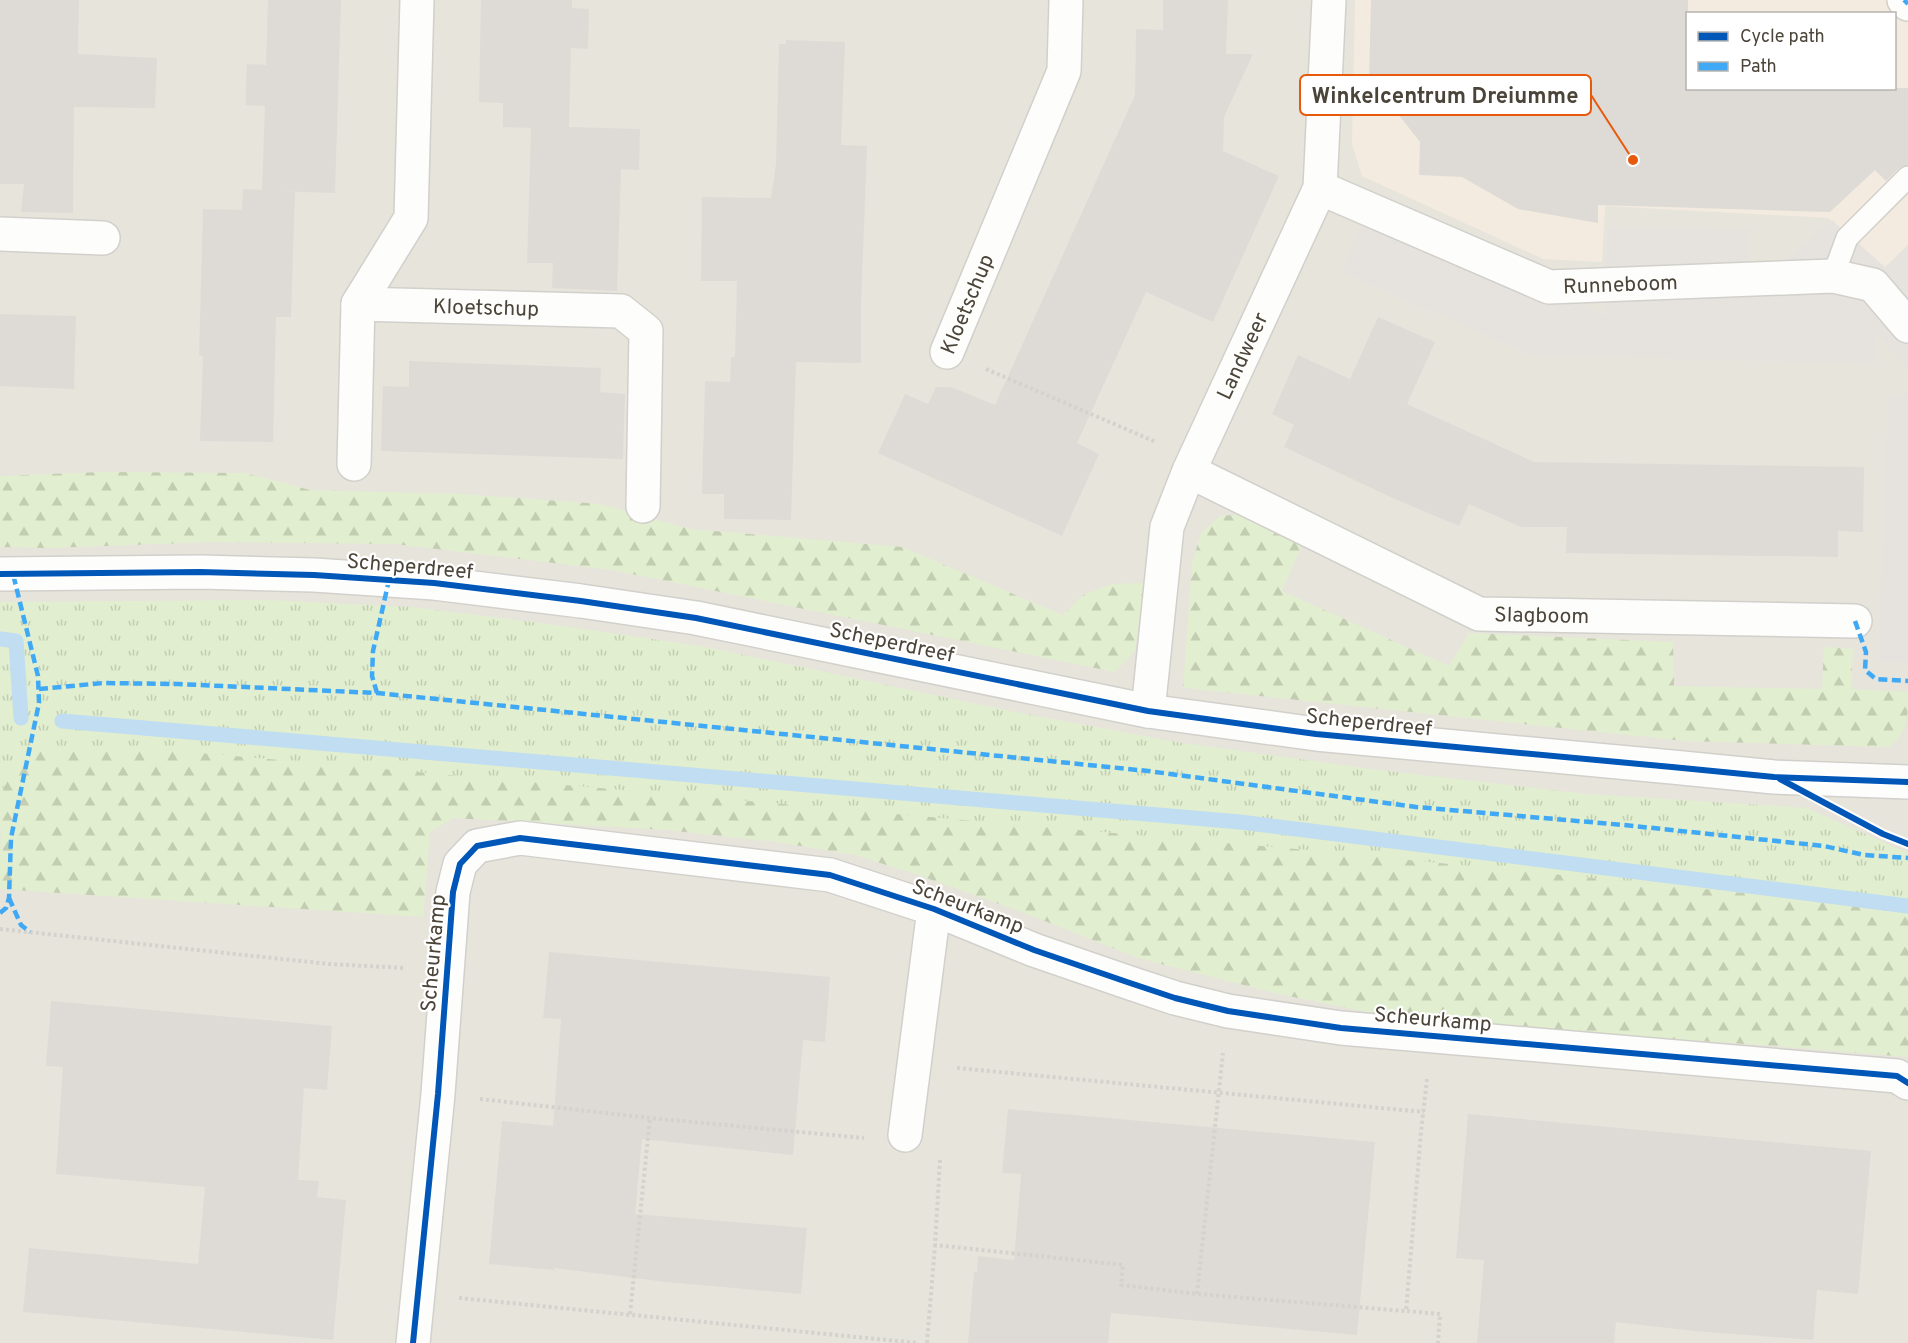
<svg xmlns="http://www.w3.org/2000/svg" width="1908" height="1343" viewBox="0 0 1908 1343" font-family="Overpass,sans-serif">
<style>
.residential{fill:#e7e4dc;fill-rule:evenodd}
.commercial{fill:#f3ebdf;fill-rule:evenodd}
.grass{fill:url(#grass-tufts)}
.forest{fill:url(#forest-firs)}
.parking{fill:#e6e3df}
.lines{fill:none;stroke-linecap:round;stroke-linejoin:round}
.stream{stroke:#c0ddf1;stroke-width:15}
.building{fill:#dedbd6}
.lane-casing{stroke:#d2d0cb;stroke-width:24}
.street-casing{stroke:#d2d0cb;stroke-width:36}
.path{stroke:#d3d2cc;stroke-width:4;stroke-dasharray:3 3;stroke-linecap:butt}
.lane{stroke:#fdfdfc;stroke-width:21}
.street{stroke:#fdfdfc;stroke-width:33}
.quiet{stroke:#3fa9f5;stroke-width:4.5;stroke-dasharray:9 4.5;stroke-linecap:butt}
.cycleway-casing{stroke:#fff;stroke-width:10}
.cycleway{stroke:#0057b8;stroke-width:6}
.labels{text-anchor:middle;stroke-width:4.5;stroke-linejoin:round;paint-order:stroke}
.street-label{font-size:21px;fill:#4b4439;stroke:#fff}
.leader{fill:none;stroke:#e8590c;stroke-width:2}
.callout-dot{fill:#e8590c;stroke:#fff;stroke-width:2}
.callout{fill:#fff;stroke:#e8590c;stroke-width:2}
.callout-label{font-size:22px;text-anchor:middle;font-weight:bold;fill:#4b4439}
</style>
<defs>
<pattern id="grass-tufts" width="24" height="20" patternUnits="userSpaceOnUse" patternTransform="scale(1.5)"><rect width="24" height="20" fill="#e1eecf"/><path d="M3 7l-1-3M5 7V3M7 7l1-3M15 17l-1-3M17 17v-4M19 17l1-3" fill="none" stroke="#c3cdb2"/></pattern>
<pattern id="forest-firs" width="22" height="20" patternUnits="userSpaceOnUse" patternTransform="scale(1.5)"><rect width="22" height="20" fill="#e1eecf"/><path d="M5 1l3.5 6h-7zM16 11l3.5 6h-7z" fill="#c3cdb2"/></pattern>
</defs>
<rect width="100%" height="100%" fill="#f4f2ee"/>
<!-- residential -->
<path class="residential" d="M 0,0 L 1908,0 L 1908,1343 L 0,1343 ZM 1688,14 L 1894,14 L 1894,88 L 1688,88 Z"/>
<!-- commercial -->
<path class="commercial" d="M 1355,0 L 1908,0 L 1908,295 L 1828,218 L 1605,206 L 1602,262 L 1543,259 L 1362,176 L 1352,144 ZM 1688,14 L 1894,14 L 1894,88 L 1688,88 Z"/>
<!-- grass -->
<path class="grass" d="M 269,600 L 412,607 L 555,625 L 701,646 L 1010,711 L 1176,742 L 1378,770 L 1586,794 L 1807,808 L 1908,853 L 1908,909 L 1296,849 L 142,748 L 44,746 L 0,829 L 0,602 Z"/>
<!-- forest -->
<g class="forest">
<path d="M 101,472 L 245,473 L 310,490 L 462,494 L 600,504 L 690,529 L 902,547 L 1063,615 L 1083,595 L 1112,584 L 1144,583 L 1135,651 L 1115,672 L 612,570 L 395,544 L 214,542 L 48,548 L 0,547 L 0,476 Z"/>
<path d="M 1245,514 L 1304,539 L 1282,591 L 1449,666 L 1469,633 L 1673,642 L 1674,686 L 1822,689 L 1824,647 L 1853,649 L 1851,689 L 1908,692 C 1908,717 1908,733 1889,747 L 1685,741 L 1203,690 L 1183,687 L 1192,564 L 1201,533 L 1220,516 Z"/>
<path d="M 44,746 L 142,748 L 1296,849 L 1908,909 L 1908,1057 L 1776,1046 L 1553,1031 L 1372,1013 L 1279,994 L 1138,958 L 1030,915 L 915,874 L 855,855 L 776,842 L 667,830 L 453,818 L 430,832 L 423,917 L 0,889 C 0,867 0,781 8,767 C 17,755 31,751 44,746 Z"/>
</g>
<!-- parking -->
<g class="parking">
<path d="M 1367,213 L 1605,316 L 1607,227 L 1749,229 L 1748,269 L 1773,270 L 1832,220 L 1885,267 L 1908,245 L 1908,368 L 1875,332 L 1874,364 L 1531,355 L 1341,272 Z"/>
<path d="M 1888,395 L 1908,396 L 1908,663 L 1878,662 Z"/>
</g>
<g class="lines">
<!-- stream -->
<g class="stream">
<path d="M 0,639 L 16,641 L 21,718"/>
<path d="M 62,721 L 1240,822 L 1908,906"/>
</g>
</g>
<!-- building -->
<g class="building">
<path d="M 0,0 L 79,0 L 78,54 L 157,58 L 155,108 L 74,107 L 73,213 L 21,212 L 24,184 L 0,184 Z"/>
<path d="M 268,0 L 341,0 L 335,193 L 270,191 L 295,192 L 291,317 L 276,317 L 273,442 L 200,441 L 203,356 L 199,356 L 203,209 L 242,210 L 243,189 L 262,190 L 265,106 L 246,105 L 246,85 L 247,64 L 266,65 Z"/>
<path d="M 481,0 L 572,0 L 572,8 L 589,9 L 588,49 L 571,48 L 569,127 L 640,129 L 639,170 L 621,169 L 617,291 L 552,288 L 553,263 L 527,263 L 531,128 L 503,127 L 503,103 L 479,102 Z"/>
<path d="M 1163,0 L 1228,0 L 1226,54 L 1253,54 L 1224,117 L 1223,151 L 1279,176 L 1213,322 L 1146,292 L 1077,443 L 1099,454 L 1062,536 L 878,453 L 905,394 L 928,404 L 936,387 L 951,387 L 995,405 L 1135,95 L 1136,29 L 1163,30 Z"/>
<path d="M 1371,0 L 1688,0 L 1688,88 L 1908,88 L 1908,165 L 1899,168 L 1886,181 L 1875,170 L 1830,212 L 1598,205 L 1598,223 L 1518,209 L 1462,177 L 1419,175 L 1420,142 L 1398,114 L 1381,83 L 1369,82 Z"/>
<path d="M 786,40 L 845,42 L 841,145 L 867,146 L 861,306 L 861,363 L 796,362 L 791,520 L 724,519 L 724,494 L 702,494 L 705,381 L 730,382 L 731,357 L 735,357 L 737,281 L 701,281 L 702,197 L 771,198 L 776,164 L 779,44 L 786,44 Z"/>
<path d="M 0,314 L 76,316 L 74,389 L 0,386 Z"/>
<path d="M 1378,317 L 1435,342 L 1407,404 L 1534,462 L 1864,467 L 1863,532 L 1838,531 L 1838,557 L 1566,553 L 1567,527 L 1521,527 L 1469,504 L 1459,526 L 1395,499 L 1284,447 L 1294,425 L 1272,414 L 1298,355 L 1350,379 Z"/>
<path d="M 409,361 L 601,368 L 600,392 L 625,394 L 623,459 L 381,451 L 383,386 L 409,387 Z"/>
<path d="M 549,952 L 830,977 L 825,1042 L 803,1040 L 793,1155 L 642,1139 L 635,1214 L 807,1228 L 801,1294 L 666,1282 L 554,1268 L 554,1270 L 489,1264 L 502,1121 L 553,1126 L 561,1019 L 543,1018 Z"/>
<path d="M 51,1001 L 332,1026 L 327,1090 L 304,1088 L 298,1180 L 319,1181 L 317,1197 L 346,1200 L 333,1340 L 23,1312 L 29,1248 L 198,1264 L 205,1187 L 56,1174 L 63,1067 L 46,1066 Z"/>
<path d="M 1008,1109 L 1375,1142 L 1357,1335 L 1111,1313 L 1108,1343 L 968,1343 L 974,1272 L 977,1272 L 978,1256 L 1014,1260 L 1021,1174 L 1002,1173 Z"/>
<path d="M 1468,1114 L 1871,1151 L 1858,1294 L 1817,1290 L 1813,1340 L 1694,1331 L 1616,1322 L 1614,1343 L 1477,1343 L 1484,1260 L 1456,1258 Z"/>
</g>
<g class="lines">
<!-- lane casing -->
<g class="lane-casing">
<path id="lane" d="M 1833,276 L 1847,238 L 1908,177"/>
</g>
<!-- street casing -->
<g class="street-casing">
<g id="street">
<path d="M 1904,0 L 1908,4"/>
<path id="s1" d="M 1320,188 L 1549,287 L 1833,276 L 1873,285 L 1908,326"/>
<path d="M 0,234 L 103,238"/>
<path id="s2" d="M 358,304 L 621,311 L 646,331 L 643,506"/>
<path id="s3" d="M 947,352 L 1064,71 L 1066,0"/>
<path d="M 354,464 L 358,304 L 411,218 L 417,0"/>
<path id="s4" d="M 1189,471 L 1479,614 L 1855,621"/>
<path d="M 0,574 L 200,572 L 314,575 L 434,583 L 581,601 L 696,618 L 1148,711 L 1316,734 L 1672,767 L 1774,777 L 1908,782"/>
<path id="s5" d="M 1148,711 L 1167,527 L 1189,471 L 1320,188 L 1329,0"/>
<path d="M 905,1135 L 934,909"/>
<path d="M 413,1343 L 438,1094 L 453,892 L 460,864 L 477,846 L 520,838 L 830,875 L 934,909 L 1034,950 L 1127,982 L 1175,998 L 1228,1011 L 1341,1028 L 1897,1076 L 1908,1083"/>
</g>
</g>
<!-- path -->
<g class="path">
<path d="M 986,369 L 1156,442"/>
<path d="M 0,929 L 329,964 L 405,968"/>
<path d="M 957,1068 L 1424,1112"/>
<path d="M 1427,1079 L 1421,1132 L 1406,1311 L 1440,1314 L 1438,1343"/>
<path d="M 480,1099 L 650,1118 L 864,1138"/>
<path d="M 940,1160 L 935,1245 L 1123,1265 L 1121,1285 L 1197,1294 L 1406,1311"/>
<path d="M 1197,1294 L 1223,1053"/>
<path d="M 459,1298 L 918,1343"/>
<path d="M 630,1314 L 650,1118"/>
<path d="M 927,1343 L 935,1245"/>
</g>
<!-- lane -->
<use href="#lane" class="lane"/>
<!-- street -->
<use href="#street" class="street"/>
<!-- quiet -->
<g class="quiet">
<path d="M 1904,0 L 1908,4"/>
<path d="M 1855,621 L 1866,652 L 1865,670 L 1876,679 L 1908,681"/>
<path d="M 39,689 L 103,683 L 178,684 L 377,693 L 1148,771 L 1416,807 L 1624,825 L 1824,846 L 1864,855 L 1908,858"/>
<path d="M 377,693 L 372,676 L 373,651 L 389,580"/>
<path d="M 9,898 L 21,925 L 30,932"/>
<path d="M 0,913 L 6,908 L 9,898 L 11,838 L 39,703 L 38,676 L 13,574"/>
</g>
<!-- cycleway casing -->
<g class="cycleway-casing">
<g id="cycleway">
<path d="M 0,574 L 200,572 L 314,575 L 434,583 L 581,601 L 696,618 L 1148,711 L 1316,734 L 1672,767 L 1774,777 L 1908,782"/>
<path d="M 1780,779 L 1883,834 L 1908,844"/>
<path d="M 413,1343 L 438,1094 L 453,892 L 460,864 L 477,846 L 520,838 L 830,875 L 934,909 L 1034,950 L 1127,982 L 1175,998 L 1228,1011 L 1341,1028 L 1897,1076 L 1908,1083"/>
</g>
</g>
<!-- cycleway -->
<use href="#cycleway" class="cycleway"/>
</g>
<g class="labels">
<!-- street labels -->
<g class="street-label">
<text dy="7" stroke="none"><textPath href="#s1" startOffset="321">Runneboom</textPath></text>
<text dy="7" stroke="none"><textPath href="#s3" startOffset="52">Kloetschup</textPath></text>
<text dy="7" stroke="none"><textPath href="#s2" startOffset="128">Kloetschup</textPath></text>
<text dy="7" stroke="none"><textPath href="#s5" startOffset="372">Landweer</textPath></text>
<text transform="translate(410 566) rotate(5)" y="7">Scheperdreef</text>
<text dy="7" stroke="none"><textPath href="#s4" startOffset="386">Slagboom</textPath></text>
<text transform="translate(892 642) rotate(12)" y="7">Scheperdreef</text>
<text transform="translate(1369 722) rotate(6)" y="7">Scheperdreef</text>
<text transform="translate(968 906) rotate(21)" y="7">Scheurkamp</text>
<text transform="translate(433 953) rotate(-85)" y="7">Scheurkamp</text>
<text transform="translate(1433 1019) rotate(5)" y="7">Scheurkamp</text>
</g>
</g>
<!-- callouts -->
<path class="leader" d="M1633 160L1591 95"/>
<circle class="callout-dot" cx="1633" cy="160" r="6"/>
<rect class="callout" x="1300" y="75" width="291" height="40" rx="6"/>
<g class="callout-label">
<text x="1445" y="103">Winkelcentrum Dreiumme</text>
</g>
<!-- legend -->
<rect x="1686" y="12" width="210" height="78" fill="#ffffff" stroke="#b7b4b0" stroke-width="1.5"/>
<rect x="1698" y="32" width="30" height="9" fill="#0057b8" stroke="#b7b4b0" stroke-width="1.5"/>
<text x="1740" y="42" font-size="18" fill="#4b4439">Cycle path</text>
<rect x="1698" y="62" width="30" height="9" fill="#3fa9f5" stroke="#b7b4b0" stroke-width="1.5"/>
<text x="1740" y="72" font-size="18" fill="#4b4439">Path</text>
</svg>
